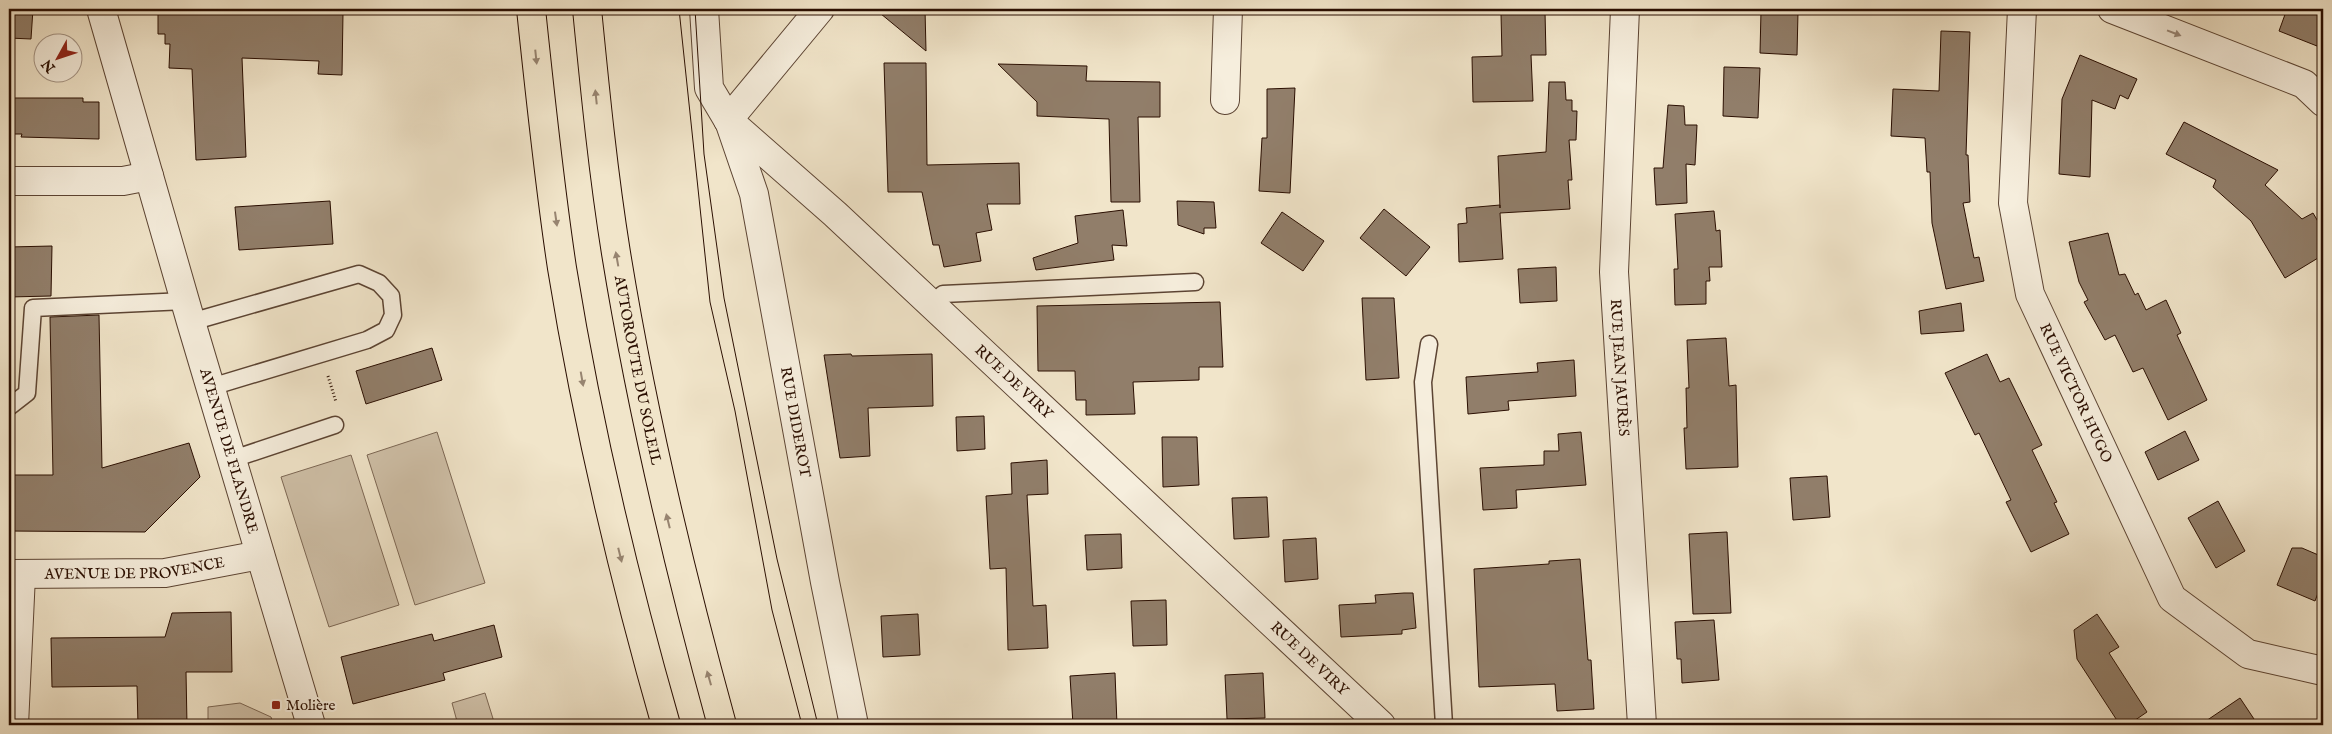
<svg xmlns="http://www.w3.org/2000/svg" width="2332" height="734" viewBox="0 0 2332 734" font-family="'IM FELL English',serif">
<style>
.green{fill:#cfc0a8;stroke:#7c6754}
.building{fill:#917e6a;stroke:#2a0e01}
.lines{fill:none;stroke-linecap:round;stroke-linejoin:round}
.lane-casing{stroke:#5c4433;stroke-width:19}
.street-casing{stroke:#5c4433;stroke-width:30}
.highway-casing{stroke:#2a0e01;stroke-width:30}
.path{stroke:#2a0e01;stroke-width:3;stroke-dasharray:1 2.5;stroke-linecap:butt}
.lane{stroke:#f6eedd;stroke-width:16}
.street{stroke:#f6eedd;stroke-width:28}
.highway{stroke:#f1e5ca;stroke-width:28}
.tram{stroke:#2a0e01;stroke-width:1}
.oneway{fill:#9a897a}
.oneway2{fill:#978470}
.poi-dot{fill:#8f2418;stroke:#f6eedd;stroke-width:2}
.labels{text-anchor:middle;stroke-width:4;stroke-linejoin:round;paint-order:stroke}
.street-label{font-size:15px;fill:#2a0e01;stroke:#f6eedd}
.poi-label{font-size:15px;fill:#2a0e01;stroke:#f6eedd;text-anchor:start}
</style>
<rect width="100%" height="100%" fill="#f1e5ca"/>
<filter id="stains"><feTurbulence type="fractalNoise" baseFrequency=".004" numOctaves="4"/><feColorMatrix values="0 0 0 0 .2 0 0 0 0 .09 0 0 0 0 .02 0 0 0 .5 -.17"/></filter>
<radialGradient id="worn" r=".72"><stop offset=".6" stop-color="#630" stop-opacity="0"/><stop offset="1" stop-color="#630" stop-opacity=".3"/></radialGradient>
<!-- green -->
<g class="green">
<path d="M 437,432 L 485,583 L 415,605 L 367,455 Z"/>
<path d="M 351,455 L 399,605 L 329,627 L 281,477 Z"/>
<path d="M 485,693 L 495,725 L 458,725 L 452,703 Z"/>
<path d="M 240,703 L 271,717 L 274,725 L 208,725 L 208,707 Z"/>
</g>
<!-- building -->
<g class="building">
<path d="M 9,9 L 33,9 L 31,39 L 9,38 Z"/>
<path d="M 158,9 L 238,13 L 238,9 L 332,9 L 332,13 L 343,13 L 342,75 L 318,74 L 319,61 L 242,58 L 246,157 L 196,160 L 192,69 L 169,68 L 170,44 L 165,44 L 165,34 L 158,34 Z"/>
<path d="M 875,9 L 925,9 L 926,51 Z"/>
<path d="M 2287,9 L 2323,9 L 2323,29 L 2317,46 L 2279,31 Z"/>
<path d="M 1761,11 L 1798,12 L 1797,55 L 1760,53 Z"/>
<path d="M 1545,12 L 1546,55 L 1531,55 L 1533,101 L 1473,102 L 1472,57 L 1502,56 L 1501,14 Z"/>
<path d="M 1941,31 L 1970,32 L 1966,155 L 1968,155 L 1970,202 L 1963,203 L 1974,258 L 1979,257 L 1984,281 L 1946,289 L 1932,223 L 1930,172 L 1927,172 L 1925,138 L 1891,136 L 1893,89 L 1939,91 Z"/>
<path d="M 2080,55 L 2137,79 L 2128,99 L 2120,95 L 2115,109 L 2092,100 L 2090,177 L 2059,174 L 2062,99 Z"/>
<path d="M 884,63 L 926,63 L 927,165 L 1019,163 L 1020,204 L 987,204 L 992,230 L 976,233 L 981,261 L 944,267 L 939,245 L 933,245 L 922,192 L 888,192 Z"/>
<path d="M 998,64 L 1087,66 L 1086,81 L 1160,82 L 1160,117 L 1138,117 L 1140,202 L 1111,202 L 1109,119 L 1037,116 L 1037,102 Z"/>
<path d="M 1724,67 L 1760,68 L 1758,118 L 1723,116 Z"/>
<path d="M 1549,82 L 1565,82 L 1566,100 L 1572,100 L 1572,111 L 1577,111 L 1576,140 L 1569,140 L 1572,180 L 1568,180 L 1570,209 L 1500,213 L 1503,259 L 1459,262 L 1458,224 L 1467,223 L 1466,208 L 1500,205 L 1500,208 L 1498,156 L 1546,152 Z"/>
<path d="M 1295,88 L 1290,193 L 1259,191 L 1262,138 L 1267,138 L 1267,89 Z"/>
<path d="M 9,98 L 83,98 L 83,102 L 99,102 L 99,139 L 21,137 L 22,134 L 9,134 Z"/>
<path d="M 1668,105 L 1684,106 L 1685,125 L 1697,125 L 1695,165 L 1686,164 L 1687,203 L 1656,205 L 1654,168 L 1663,168 Z"/>
<path d="M 2184,122 L 2278,170 L 2265,185 L 2302,219 L 2313,213 L 2323,230 L 2323,255 L 2285,278 L 2251,221 L 2213,187 L 2216,180 L 2166,154 Z"/>
<path d="M 330,201 L 333,244 L 239,250 L 235,207 Z"/>
<path d="M 1177,201 L 1214,202 L 1216,228 L 1204,228 L 1204,234 L 1178,225 Z"/>
<path d="M 1384,209 L 1430,247 L 1406,276 L 1360,238 Z"/>
<path d="M 1123,210 L 1127,246 L 1112,245 L 1114,260 L 1036,270 L 1033,258 L 1078,243 L 1075,216 Z"/>
<path d="M 1714,211 L 1716,231 L 1720,230 L 1722,267 L 1709,267 L 1710,281 L 1706,281 L 1706,304 L 1675,305 L 1674,269 L 1678,269 L 1675,214 Z"/>
<path d="M 1282,212 L 1324,241 L 1303,271 L 1261,243 Z"/>
<path d="M 2108,233 L 2119,275 L 2125,274 L 2135,295 L 2138,293 L 2146,310 L 2166,300 L 2181,333 L 2177,335 L 2207,400 L 2168,420 L 2143,368 L 2133,372 L 2115,335 L 2105,340 L 2084,302 L 2088,300 L 2079,282 L 2069,242 Z"/>
<path d="M 52,246 L 51,296 L 9,297 L 9,247 Z"/>
<path d="M 1556,267 L 1557,301 L 1520,303 L 1518,269 Z"/>
<path d="M 1362,298 L 1394,298 L 1399,378 L 1366,380 Z"/>
<path d="M 1220,302 L 1223,367 L 1199,367 L 1199,380 L 1133,382 L 1135,414 L 1086,415 L 1086,400 L 1076,400 L 1075,371 L 1038,371 L 1037,306 Z"/>
<path d="M 1961,303 L 1964,331 L 1921,334 L 1919,311 Z"/>
<path d="M 99,315 L 102,468 L 189,443 L 200,477 L 145,532 L 9,531 L 9,475 L 53,475 L 50,317 Z"/>
<path d="M 1726,338 L 1729,386 L 1736,385 L 1738,467 L 1686,469 L 1684,428 L 1687,428 L 1686,388 L 1689,388 L 1687,340 Z"/>
<path d="M 432,348 L 442,380 L 366,404 L 356,371 Z"/>
<path d="M 851,354 L 852,356 L 932,354 L 933,406 L 868,408 L 870,456 L 840,458 L 824,355 Z"/>
<path d="M 1987,354 L 2000,382 L 2009,378 L 2042,445 L 2032,450 L 2057,502 L 2054,503 L 2069,534 L 2031,552 L 2006,502 L 2011,500 L 1979,433 L 1975,435 L 1945,373 Z"/>
<path d="M 1574,360 L 1576,396 L 1508,401 L 1509,410 L 1468,414 L 1466,377 L 1538,372 L 1537,363 Z"/>
<path d="M 984,416 L 985,449 L 957,451 L 956,417 Z"/>
<path d="M 2185,431 L 2199,460 L 2158,480 L 2145,452 Z"/>
<path d="M 1581,432 L 1586,485 L 1516,490 L 1517,508 L 1483,510 L 1480,468 L 1544,465 L 1544,451 L 1559,451 L 1558,434 Z"/>
<path d="M 1162,437 L 1197,437 L 1199,485 L 1163,487 Z"/>
<path d="M 1047,460 L 1048,494 L 1027,495 L 1033,606 L 1046,605 L 1048,648 L 1008,650 L 1006,568 L 990,569 L 986,496 L 1012,494 L 1011,463 Z"/>
<path d="M 1827,476 L 1830,517 L 1793,520 L 1790,478 Z"/>
<path d="M 1267,497 L 1269,537 L 1234,539 L 1232,498 Z"/>
<path d="M 2218,501 L 2245,551 L 2216,568 L 2188,518 Z"/>
<path d="M 1727,532 L 1731,613 L 1693,614 L 1689,534 Z"/>
<path d="M 1121,534 L 1122,568 L 1087,570 L 1085,535 Z"/>
<path d="M 1316,538 L 1318,579 L 1285,582 L 1283,540 Z"/>
<path d="M 2292,548 L 2302,548 L 2323,557 L 2323,580 L 2315,601 L 2277,585 Z"/>
<path d="M 1580,559 L 1588,660 L 1591,660 L 1594,709 L 1557,711 L 1555,684 L 1479,687 L 1474,569 L 1549,564 L 1549,561 Z"/>
<path d="M 1404,593 L 1413,593 L 1416,628 L 1402,630 L 1402,634 L 1341,637 L 1339,605 L 1376,603 L 1375,595 Z"/>
<path d="M 1166,600 L 1167,645 L 1133,646 L 1131,601 Z"/>
<path d="M 231,612 L 232,672 L 186,672 L 187,725 L 138,725 L 137,686 L 52,687 L 51,638 L 165,637 L 172,613 Z"/>
<path d="M 918,614 L 920,655 L 883,657 L 881,616 Z"/>
<path d="M 2097,614 L 2119,647 L 2109,653 L 2147,712 L 2128,725 L 2120,725 L 2077,659 L 2074,630 Z"/>
<path d="M 1714,620 L 1719,680 L 1682,683 L 1681,659 L 1677,659 L 1675,622 Z"/>
<path d="M 494,625 L 502,657 L 443,673 L 445,680 L 353,704 L 341,657 L 432,634 L 434,641 Z"/>
<path d="M 1115,673 L 1117,725 L 1073,725 L 1070,676 Z"/>
<path d="M 1263,673 L 1265,718 L 1227,719 L 1225,675 Z"/>
<path d="M 2240,698 L 2258,725 L 2200,725 Z"/>
</g>
<g class="lines">
<!-- lane casing -->
<g class="lane-casing">
<g id="lane">
<path d="M 931,305 L 943,294 L 1195,282"/>
<path d="M 191,322 L 359,274 L 379,283 L 391,296 L 393,315 L 386,330 L 367,340 L 211,387"/>
<path d="M 1429,344 L 1423,382 L 1444,725"/>
<path d="M 9,407 L 27,393 L 33,308 L 185,301"/>
<path d="M 233,459 L 335,425"/>
</g>
</g>
<!-- street casing -->
<g class="street-casing">
<g id="street">
<path id="s1" d="M 101,9 L 191,322 L 311,725"/>
<path id="s2" d="M 704,9 L 709,88 L 728,120 L 835,214 L 1381,725"/>
<path id="s3" d="M 1625,9 L 1614,272 L 1642,725"/>
<path id="s4" d="M 2022,9 L 2013,203 L 2030,294 L 2172,598 L 2248,654 L 2323,671"/>
<path d="M 2112,9 L 2304,84 L 2323,102"/>
<path d="M 1225,100 L 1228,9"/>
<path d="M 728,120 L 820,9"/>
<path id="s5" d="M 729,121 L 754,194 L 825,582 L 854,725"/>
<path d="M 9,181 L 123,181 L 149,176"/>
<path id="s6" d="M 9,574 L 165,573 L 260,555"/>
<path d="M 14,725 L 21,575"/>
</g>
</g>
<!-- highway casing -->
<g class="highway-casing">
<g id="highway">
<path d="M 531,9 C 540,95 549,182 562,268 C 587,422 623,575 666,725"/>
<path id="s7" d="M 587,9 C 595,90 603,172 616,253 C 642,413 679,569 722,725"/>
</g>
</g>
<!-- path -->
<path class="path" d="M 328,376 L 336,402"/>
<!-- lane -->
<use href="#lane" class="lane"/>
<!-- street -->
<use href="#street" class="street"/>
<!-- highway -->
<use href="#highway" class="highway"/>
<!-- tram -->
<g class="tram">
<path d="M 679,9 L 710,302 L 735,411 L 772,610 L 802,725"/>
<path d="M 695,9 L 704,154 L 724,298 L 777,559 L 818,725"/>
</g>
</g>
<!-- one-way arrows -->
<defs><path id="oneway-solid" d="M-6-.8H1V-3.2L6.5 0L1 3.2V.8H-6Z" transform="scale(1.25)"/></defs>
<use class="oneway" href="#oneway-solid" transform="translate(2174 33) rotate(21)"/>
<g class="oneway2">
<use href="#oneway-solid" transform="translate(536 57) rotate(84)"/>
<use href="#oneway-solid" transform="translate(596 97) rotate(-96)"/>
<use href="#oneway-solid" transform="translate(556 219) rotate(82)"/>
<use href="#oneway-solid" transform="translate(617 259) rotate(-100)"/>
<use href="#oneway-solid" transform="translate(582 379) rotate(80)"/>
<use href="#oneway-solid" transform="translate(668 521) rotate(-104)"/>
<use href="#oneway-solid" transform="translate(620 555) rotate(76)"/>
<use href="#oneway-solid" transform="translate(709 678) rotate(-106)"/>
</g>
<!-- markers -->
<rect class="poi-dot" x="271" y="700" width="10" height="10" rx="2.5"/>
<g class="labels">
<!-- street labels -->
<g class="street-label">
<text dy="5" stroke="none"><textPath href="#s3" startOffset="359">RUE JEAN JAURÈS</textPath></text>
<text dy="5" stroke="none"><textPath href="#s7" startOffset="365">AUTOROUTE DU SOLEIL</textPath></text>
<text dy="5" stroke="none"><textPath href="#s2" startOffset="504">RUE DE VIRY</textPath></text>
<text dy="5" stroke="none"><textPath href="#s4" startOffset="396">RUE VICTOR HUGO</textPath></text>
<text dy="5" stroke="none"><textPath href="#s5" startOffset="309">RUE DIDEROT</textPath></text>
<text dy="5" stroke="none"><textPath href="#s1" startOffset="460">AVENUE DE FLANDRE</textPath></text>
<text dy="5" stroke="none"><textPath href="#s6" startOffset="126">AVENUE DE PROVENCE</textPath></text>
<text dy="5" stroke="none"><textPath href="#s2" startOffset="909">RUE DE VIRY</textPath></text>
</g>
<!-- poi labels -->
<g class="poi-label">
<text x="286" y="710">Molière</text>
</g>
</g>
<!-- margin -->
<rect width="2332" height="734" fill="none" stroke="#f1e5ca" stroke-width="30"/>
<rect x="10" y="10" width="2312" height="714" fill="none" stroke="#2a0e01" stroke-width="2.5"/>
<rect x="15" y="15" width="2302" height="704" fill="none" stroke="#2a0e01"/>
<!-- north arrow -->
<g transform="translate(58 58) rotate(230)"><circle r="24" fill="#f6eedd" stroke="#a49485"/>
<path d="M0-4L9 19L0 12L-9 19Z" fill="#8f2418"/>
<text y="-8" font-size="14" font-weight="bold" text-anchor="middle" fill="#2a0e01">N</text>
</g>
<rect width="100%" height="100%" filter="url(#stains)"/>
<rect width="100%" height="100%" fill="url(#worn)"/>
</svg>
